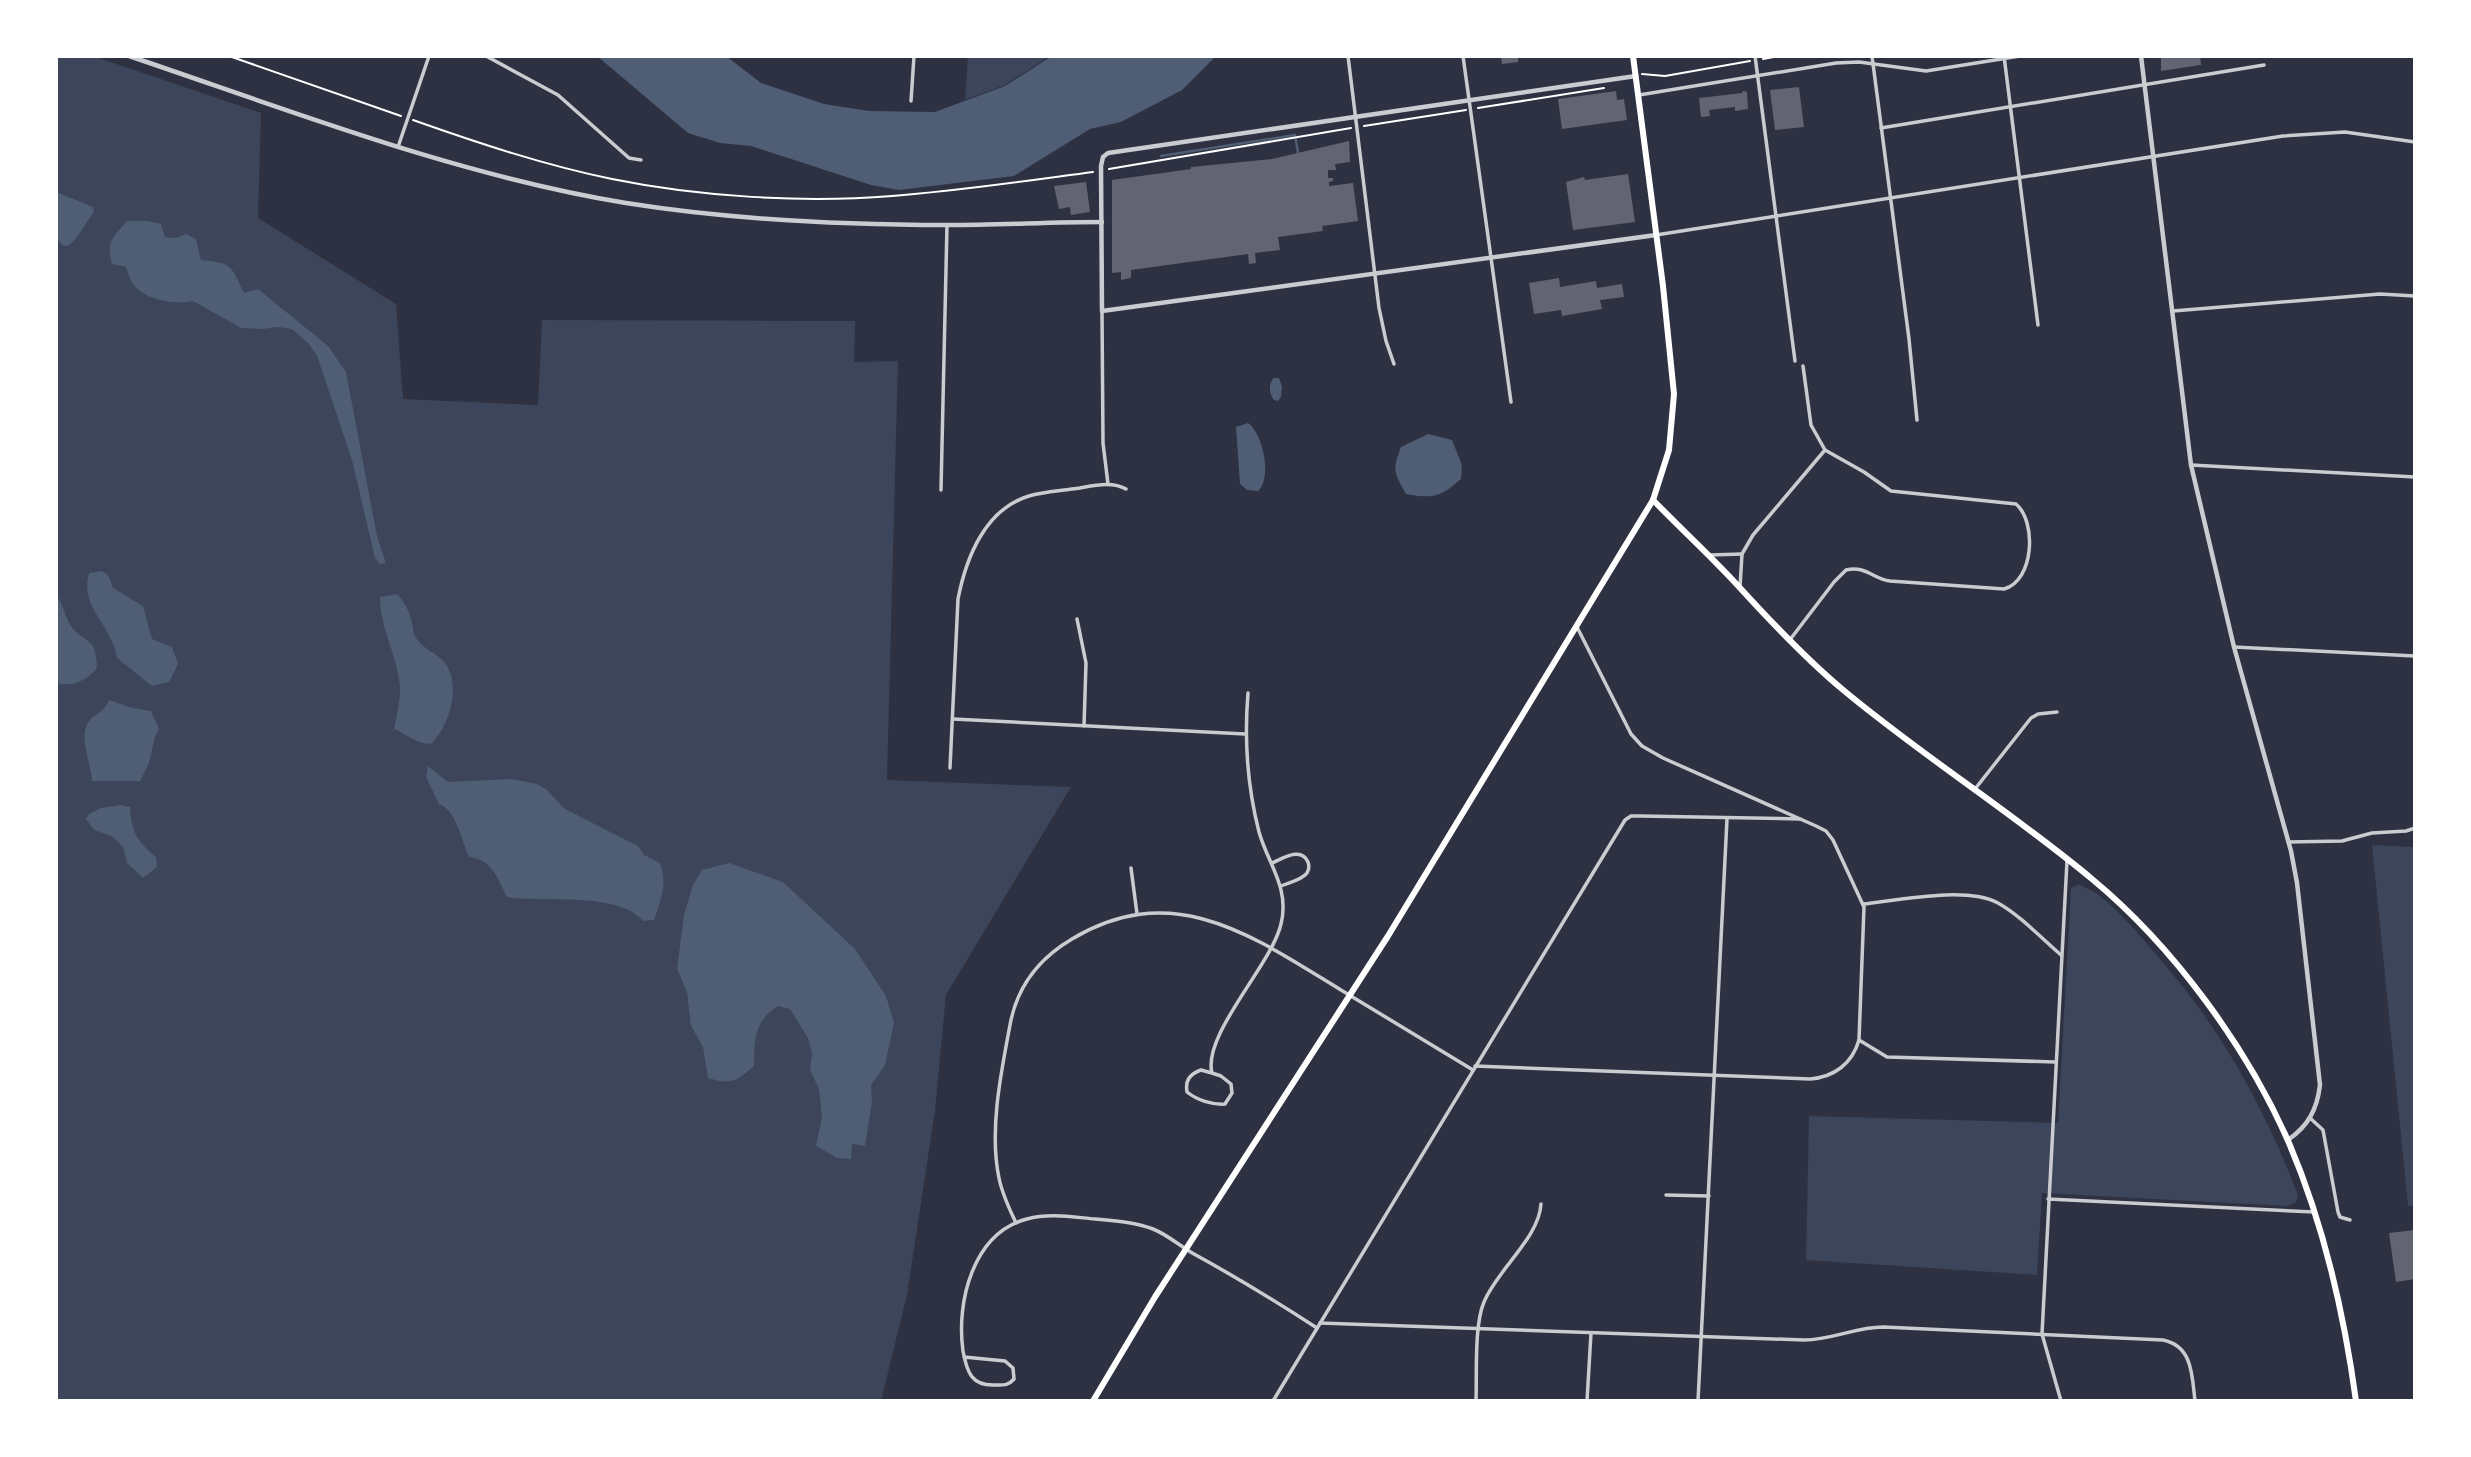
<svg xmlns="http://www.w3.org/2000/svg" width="2471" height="1457" viewBox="0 0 2471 1457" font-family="Helvetica,sans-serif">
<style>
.green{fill:#3c4559}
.water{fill:#4f5d75}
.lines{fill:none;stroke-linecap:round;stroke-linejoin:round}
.stream{stroke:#4f5d75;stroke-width:2.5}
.building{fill:#626471}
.path{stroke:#fff;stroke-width:2}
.minor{stroke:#caccd0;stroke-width:3.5}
.tertiary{stroke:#caccd0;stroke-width:4.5}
.primary{stroke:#fff;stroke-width:6}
</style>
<rect width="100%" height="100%" fill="#2d3142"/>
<!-- green -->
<g class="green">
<path d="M 56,56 L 93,56 L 261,113 L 258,218 L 396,304 L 403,399 L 538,405 L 542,320 L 855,321 L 854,362 L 898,361 L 887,780 L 1071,787 L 946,995 L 935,1111 L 907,1295 L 881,1401 L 56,1401 Z"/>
<path d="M 968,56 L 1050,56 L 1005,85 L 965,100 Z"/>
<path d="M 2372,845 L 2415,847 L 2415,1206 L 2408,1206 Z"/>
<path d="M 2079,884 C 2088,889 2099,894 2106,901 C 2124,916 2139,935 2154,952 C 2220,1027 2262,1102 2298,1195 L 2296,1202 L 2287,1206 L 2042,1193 L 2037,1275 L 1806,1260 L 1809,1116 L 2058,1123 L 2071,888 Z"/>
</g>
<!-- water -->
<g class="water">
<path d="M 597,56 L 726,56 L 761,83 L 824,104 L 869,111 L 935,112 L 1005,86 L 1052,56 L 1216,56 L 1182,90 L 1121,122 L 1090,129 L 1014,176 L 899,190 L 871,185 L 751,146 L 720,143 L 688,133 Z"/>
<path d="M 56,192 L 93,207 L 94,212 C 84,224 81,236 68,246 L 62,245 L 58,240 Z"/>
<path d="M 127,221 L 148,221 L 161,224 L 165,237 L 176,238 L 186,234 L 196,239 L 201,260 C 232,263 231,265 244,293 L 258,289 L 328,346 L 346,372 L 377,536 L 386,563 L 380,564 L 375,558 L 352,460 L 317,356 L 309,344 L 292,329 L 278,327 L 262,329 L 241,328 L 193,301 C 175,305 145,300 133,284 C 130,280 128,272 126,267 L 112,264 C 106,241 112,238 127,221 Z"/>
<path d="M 1274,378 L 1279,378 L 1282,387 L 1281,397 L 1278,401 L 1274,400 C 1269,393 1268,384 1274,378 Z"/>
<path d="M 1248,423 C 1262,432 1273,478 1258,491 L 1247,490 L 1240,484 L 1236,427 Z"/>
<path d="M 1428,434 L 1452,440 L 1462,465 L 1461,479 C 1441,497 1432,499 1406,494 C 1394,472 1392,471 1401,447 Z"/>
<path d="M 102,571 L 108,575 L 113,588 L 143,606 L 152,639 L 172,647 L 178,664 L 169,682 L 152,686 L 117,658 C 113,626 79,608 89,573 Z"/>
<path d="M 397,594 C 404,601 410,612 412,623 C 414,629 412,632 416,638 C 424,650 437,653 445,663 C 462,685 449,727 431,744 C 416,744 407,734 394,729 C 397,713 402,695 399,679 C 395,651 380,627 380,597 Z"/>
<path d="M 56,595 C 64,604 64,616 71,626 C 85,645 96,634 97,668 C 86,681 73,687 56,683 Z"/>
<path d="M 109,700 L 133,708 L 151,711 L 159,729 L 155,737 L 149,763 L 140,781 L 92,781 C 91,763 77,735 90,720 C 99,710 101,716 109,700 Z"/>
<path d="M 428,766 L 448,782 L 511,779 L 537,784 L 546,789 L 565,809 L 638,846 L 644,855 L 660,863 C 668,883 661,900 654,920 L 643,921 C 619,891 543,903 507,897 C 497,878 493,860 469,857 C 461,840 457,811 439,804 L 426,777 Z"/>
<path d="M 121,805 L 130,807 C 132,833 136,840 156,857 L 157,867 L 143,878 L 127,863 L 123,847 L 112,836 L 94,830 L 86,819 L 89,814 L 101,808 Z"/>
<path d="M 729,863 L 783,882 L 855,949 L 886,996 L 894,1023 L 885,1065 L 871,1085 L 872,1102 L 865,1146 L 852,1144 L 851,1159 L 837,1158 L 816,1146 L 822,1117 L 819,1089 L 810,1070 L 812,1053 L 808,1038 L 790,1009 L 778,1006 C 754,1021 754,1041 754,1066 C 736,1082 731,1085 708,1078 L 703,1047 L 691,1026 L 687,992 L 677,969 L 684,915 L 693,885 L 702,870 Z"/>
</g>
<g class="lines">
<!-- stream -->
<path class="stream" d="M 1161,156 L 1295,135 L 1298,153"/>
</g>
<!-- building -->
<g class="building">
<path d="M 1501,56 L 1518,56 L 1518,62 L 1502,64 Z"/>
<path d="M 2161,56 L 2200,56 L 2201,65 L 2161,71 Z"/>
<path d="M 1799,87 L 1804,127 L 1775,130 L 1770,90 Z"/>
<path d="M 1616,91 L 1617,100 L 1624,99 L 1627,120 L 1562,129 L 1558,99 Z"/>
<path d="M 1743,91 L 1747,92 L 1748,109 L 1735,111 L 1735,107 L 1709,110 L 1710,116 L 1701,117 L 1699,98 L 1742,93 Z"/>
<path d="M 1349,141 L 1350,162 L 1335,164 L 1336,170 L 1328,170 L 1328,178 L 1333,178 L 1333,181 L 1329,182 L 1329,186 L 1353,183 L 1358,221 L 1322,226 L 1323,231 L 1278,237 L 1280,250 L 1255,253 L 1256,263 L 1249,264 L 1248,254 L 1131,270 L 1131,278 L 1121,280 L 1121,272 L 1112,273 L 1112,180 L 1191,169 L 1191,167 L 1272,159 Z"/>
<path d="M 1628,174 L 1635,222 L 1573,230 L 1566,182 L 1584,177 L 1585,180 Z"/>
<path d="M 1086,182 L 1090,212 L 1071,215 L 1070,207 L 1059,209 L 1054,186 Z"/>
<path d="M 1559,278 L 1560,287 L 1596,281 L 1597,288 L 1622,284 L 1624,297 L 1600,300 L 1602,309 L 1562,316 L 1561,310 L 1534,314 L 1529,283 Z"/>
<path d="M 2415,1230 L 2415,1279 L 2396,1282 L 2389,1233 Z"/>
</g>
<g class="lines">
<!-- path -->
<g class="path">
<path d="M 229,56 L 401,116"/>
<path d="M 1763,59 L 1779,56"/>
<path d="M 1642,74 L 1665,76 L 1750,61"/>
<path d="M 1478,108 L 1604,88"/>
<path d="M 413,120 C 478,143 544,165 612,179 C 700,197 803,203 892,196 C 959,191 1026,181 1093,172"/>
<path d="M 1364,126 L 1466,110"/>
<path d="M 1109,169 L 1351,128"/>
</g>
<!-- minor -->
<g class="minor">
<path d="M 486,56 L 558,95 L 629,158 L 641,160"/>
<path d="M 1348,56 L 1379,308 L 1386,341 L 1394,364"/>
<path d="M 1463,56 L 1511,402"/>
<path d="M 1755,56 L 1795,361"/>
<path d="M 1872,56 L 1909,339 L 1917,420"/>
<path d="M 2004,56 L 2038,325"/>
<path d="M 1639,95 L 1836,63 L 1859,62 L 1926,71 L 2020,56"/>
<path d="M 911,101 L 914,56"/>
<path d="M 1881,128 L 2264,65"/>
<path d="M 398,147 L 429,56"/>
<path d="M 1656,235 L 2283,136 L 2345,132 L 2415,142"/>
<path d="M 2173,311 L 2380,294 L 2415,296"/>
<path d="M 1102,312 L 1103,443 L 1108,484"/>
<path d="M 2191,465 L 2415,477"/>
<path d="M 941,490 L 947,225"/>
<path d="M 1710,555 L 1742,554"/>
<path d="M 1740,587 L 1742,554 L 1753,535 L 1825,450"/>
<path d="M 1077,619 L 1086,663 L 1084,726"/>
<path d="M 1789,641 L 1834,582 L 1846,570 C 1865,565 1873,579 1890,581 L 2004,589 C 2034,581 2037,522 2016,504 L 1891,491 L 1864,472 L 1825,450 L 1811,425 L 1803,366"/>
<path d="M 2234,647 L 2415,656"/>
<path d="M 953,719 L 1245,734"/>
<path d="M 950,768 L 958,599 C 966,558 985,509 1029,496 C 1042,492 1058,491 1072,489 C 1089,487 1110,480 1126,489"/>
<path d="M 1975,789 L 2031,718 L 2038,714 L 2057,712"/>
<path d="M 2288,842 L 2342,841 L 2372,833 L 2406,831 L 2415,828"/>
<path d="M 1272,863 C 1282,859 1301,846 1308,862 C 1309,865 1309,870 1307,873 C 1302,880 1288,883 1281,886"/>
<path d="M 1131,868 L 1137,914"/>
<path d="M 1863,904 C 1899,900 1967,886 1998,903 C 2021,916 2041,938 2061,955"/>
<path d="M 1859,1040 L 1887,1057 L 2055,1062"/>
<path d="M 1475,1066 L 1810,1079 C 1834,1077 1852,1064 1859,1040 L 1864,907 L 1833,840 L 1826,831 L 1816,826 L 1663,758 L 1642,746 L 1631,734 L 1577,627"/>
<path d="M 1212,1073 L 1221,1076 L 1231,1084 L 1232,1093 L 1225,1104 C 1212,1105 1197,1100 1187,1092 C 1185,1080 1190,1074 1201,1070 L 1212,1073 C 1202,1035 1272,964 1281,924 C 1290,888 1268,864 1259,832 C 1247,785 1244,741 1248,693"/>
<path d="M 2310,1118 L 2323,1130 L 2338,1212 L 2340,1217 L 2350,1220"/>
<path d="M 1666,1195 L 1709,1196"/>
<path d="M 2048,1199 L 2314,1212"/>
<path d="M 1016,1223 C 1009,1208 1002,1194 999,1178 C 989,1130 1001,1073 1010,1025 C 1017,986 1038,959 1072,939 C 1174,878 1254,937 1341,990 C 1385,1017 1429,1043 1473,1070"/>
<path d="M 1320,1323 L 1804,1340 C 1832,1340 1856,1327 1883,1327 L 2163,1340 C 2193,1346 2192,1376 2195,1401"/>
<path d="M 964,1357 L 1005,1361 L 1013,1368 L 1014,1379 C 1008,1386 1003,1385 995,1385 C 972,1386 967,1373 963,1351 C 956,1302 973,1233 1027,1219 C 1049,1213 1072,1217 1095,1219 C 1115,1221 1135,1222 1153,1229 C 1168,1235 1180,1246 1194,1254 C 1236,1277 1277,1302 1317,1328"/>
<path d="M 1273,1401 L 1625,820 L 1631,816 L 1641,816 L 1800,819"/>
<path d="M 1476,1401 C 1477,1375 1474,1325 1484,1302 C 1497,1270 1539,1238 1541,1204"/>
<path d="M 1587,1401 L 1591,1333"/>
<path d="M 1698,1401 L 1727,819"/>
<path d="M 2061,1401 L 2042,1334 L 2067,861"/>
</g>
<!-- tertiary -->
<g class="tertiary">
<path d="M 129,56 C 292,111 456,175 626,203 C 733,220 841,225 948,225 C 1000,225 1051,222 1102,222"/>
<path d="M 2141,56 L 2191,465 L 2234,647 L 2291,851 L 2297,883 L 2320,1085 C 2317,1110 2308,1126 2288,1140"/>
<path d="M 1636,76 L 1108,153 L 1103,157 L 1101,166 L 1102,311 L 1656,235"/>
</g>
<!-- primary -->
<g class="primary">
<path d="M 1653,500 C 1682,530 1713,558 1741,589 C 1773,624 1805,658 1842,689 C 1922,756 2012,812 2092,879 C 2173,946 2247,1047 2289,1143 C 2324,1225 2344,1313 2356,1401"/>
<path d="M 1093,1401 L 1155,1297 L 1388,936 L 1653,500 L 1669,450 L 1674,394 L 1663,286 L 1633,56"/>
</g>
</g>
<!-- border -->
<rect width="2471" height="1457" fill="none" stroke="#ffffff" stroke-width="116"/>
</svg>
